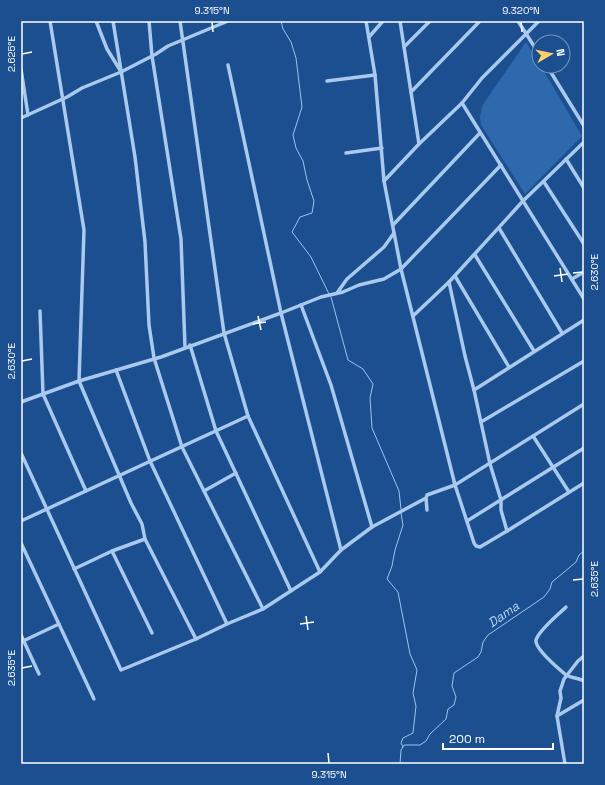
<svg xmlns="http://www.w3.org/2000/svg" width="605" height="785" viewBox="0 0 605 785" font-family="'Space Grotesk',sans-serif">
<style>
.green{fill:#2e69ad}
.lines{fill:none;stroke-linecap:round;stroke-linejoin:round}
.stream{stroke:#9cc4f0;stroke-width:1}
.street{stroke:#a9c9ee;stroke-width:3.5}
.ticks{fill:none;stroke:#fff;stroke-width:1.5}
.labels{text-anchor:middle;stroke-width:3.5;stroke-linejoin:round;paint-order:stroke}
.water-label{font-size:13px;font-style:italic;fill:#b5d3f5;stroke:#1b4f8f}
.neatline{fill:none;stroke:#fff;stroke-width:1.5}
.ticks-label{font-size:10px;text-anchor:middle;fill:#fff}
</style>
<rect width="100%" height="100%" fill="#1b4f8f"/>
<!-- green -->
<path class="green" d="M 526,42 L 539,63 L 539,66 L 541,66 L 582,136 L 525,194 L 481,125 L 480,117 L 482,106 Z"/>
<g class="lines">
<!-- stream -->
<g class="stream">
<path d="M 281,21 L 283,29 L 291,42 L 296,58 L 302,107 L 293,135 L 296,148 L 303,161 L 307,180 L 314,201 L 312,213 L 300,217 L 292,232 L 311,257 L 329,294"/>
<path d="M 331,297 L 348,360 L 363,369 L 373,384 L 370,398 L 372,428 L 399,491 L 401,509"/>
<path d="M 401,513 L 403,525 L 395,550 L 392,566 L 387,579 L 398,592 L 410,654 L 417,670 L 413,693 L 416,706 L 413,733 L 403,738 L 401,743 L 403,747"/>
<path d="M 400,764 L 401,750 L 404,745 L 420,745 L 426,741 L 430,734 L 446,719 L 448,709 L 454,705 L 456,697 L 452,686 L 454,673 L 478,657 L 481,652 L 483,642 L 488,635 L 544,597 L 550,589 L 552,582 L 569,568 L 576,562 L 579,555 L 584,551"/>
</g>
<!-- street -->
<g class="street">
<path d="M 50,21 L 84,230 L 79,381 L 131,503 L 142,524 L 145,539 L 196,639"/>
<path d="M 96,21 L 107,49 L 120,70"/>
<path d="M 113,21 L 135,157 L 145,242 L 149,325 L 154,358 L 182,447 L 263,609"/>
<path d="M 149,21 L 152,56 L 181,239 L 185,347"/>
<path d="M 180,21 L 224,333 L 248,416 L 320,572"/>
<path d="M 366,21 L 375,75 L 384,181 L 401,269 L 455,485 L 474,543 L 476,546 L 480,547 L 507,531 L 584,483"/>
<path d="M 400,21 L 419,144"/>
<path d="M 518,21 L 539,54"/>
<path d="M 369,37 L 383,21"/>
<path d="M 404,47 L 430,21"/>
<path d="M 228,65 L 281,313 L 341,550"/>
<path d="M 547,66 L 584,126"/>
<path d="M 21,69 L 28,115"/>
<path d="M 327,81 L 375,75"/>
<path d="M 411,92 L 480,21"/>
<path d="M 462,103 L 584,299"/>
<path d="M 21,118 L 67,97 L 82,88 L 121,72 L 156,54 L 168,46 L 228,21"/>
<path d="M 346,153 L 382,148"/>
<path d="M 566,159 L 584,188"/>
<path d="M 384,181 L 419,144 L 462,103 L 482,78 L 539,21"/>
<path d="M 544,182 L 584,244"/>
<path d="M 393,225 L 480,133"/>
<path d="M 499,228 L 562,333"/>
<path d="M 475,255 L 534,351"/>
<path d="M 455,276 L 509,367"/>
<path d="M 572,279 L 584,272"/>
<path d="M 449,282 L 465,356 L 474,390 L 490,464 L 501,500 L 501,510 L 507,531"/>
<path d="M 337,293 L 347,279 L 384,247 L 394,233"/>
<path d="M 301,305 L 331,385 L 372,527"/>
<path d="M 40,311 L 43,394 L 86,491"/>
<path d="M 413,316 L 449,282 L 523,201 L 584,142"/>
<path d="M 190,345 L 216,431 L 291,591"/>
<path d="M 116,370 L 150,461 L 227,624"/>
<path d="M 474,390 L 584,320"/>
<path d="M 21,402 L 79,381 L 161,357 L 281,313 L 321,297 L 343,292 L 359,285 L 384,279 L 401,269 L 501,165"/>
<path d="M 481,422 L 584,361"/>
<path d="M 533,436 L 569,492"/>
<path d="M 21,453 L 121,670 L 196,639 L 227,624 L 263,609 L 320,572 L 341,550 L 372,527 L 426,498"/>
<path d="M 204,491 L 236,473"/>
<path d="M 427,510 L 426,498 L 427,495 L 455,485 L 584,404"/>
<path d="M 21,521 L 248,416"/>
<path d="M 467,521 L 584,448"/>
<path d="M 21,543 L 94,699"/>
<path d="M 112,551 L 152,633"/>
<path d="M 74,569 L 112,551 L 145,539"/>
<path d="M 566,607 C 558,615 539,630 536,640 C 534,648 560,670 566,675 C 571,678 579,678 584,681"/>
<path d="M 21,635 L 39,674"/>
<path d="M 21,642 L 59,624"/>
<path d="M 557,716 L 584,700"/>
<path d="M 565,764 L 557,716 L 561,698 L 560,691 L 564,679 L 578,661 L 584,656"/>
</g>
</g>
<!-- ticks -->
<path class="ticks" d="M 212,22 L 213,32M 521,22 L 522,32M 22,54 L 32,52M 560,268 L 562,282M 573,273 L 583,272M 554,276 L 568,274M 258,316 L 261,330M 253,324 L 266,322M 22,361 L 32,359M 573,580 L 583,579M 306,616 L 308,630M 300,624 L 314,622M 22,668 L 32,666M 328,753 L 329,763"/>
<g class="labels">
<!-- water labels -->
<g class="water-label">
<text transform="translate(503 614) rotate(-35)" y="5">Dama</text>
</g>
</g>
<!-- border -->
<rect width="605" height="785" fill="none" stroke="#1b4f8f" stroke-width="44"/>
<!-- north arrow -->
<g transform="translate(551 54) rotate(81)"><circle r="19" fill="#1b4f8f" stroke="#7695bc"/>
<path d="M0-3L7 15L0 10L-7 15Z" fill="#ffd166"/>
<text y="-6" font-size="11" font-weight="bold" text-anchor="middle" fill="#ffffff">N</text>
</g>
<!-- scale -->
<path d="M443 743v6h110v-6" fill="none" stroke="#ffffff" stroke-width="2"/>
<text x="449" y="743" font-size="12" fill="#ffffff" stroke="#1b4f8f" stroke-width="3" paint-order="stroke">200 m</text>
<rect x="22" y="22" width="561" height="741" class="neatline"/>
<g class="ticks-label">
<text x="212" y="14">9.315°N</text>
<text x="521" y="14">9.320°N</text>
<text transform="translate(11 54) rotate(-90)" y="4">2.625°E</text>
<text transform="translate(594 272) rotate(-90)" y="4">2.630°E</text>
<text transform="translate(11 361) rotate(-90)" y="4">2.630°E</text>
<text transform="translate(594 579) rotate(-90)" y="4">2.635°E</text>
<text transform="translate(11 668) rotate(-90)" y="4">2.635°E</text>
<text x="329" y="778">9.315°N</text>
</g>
</svg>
